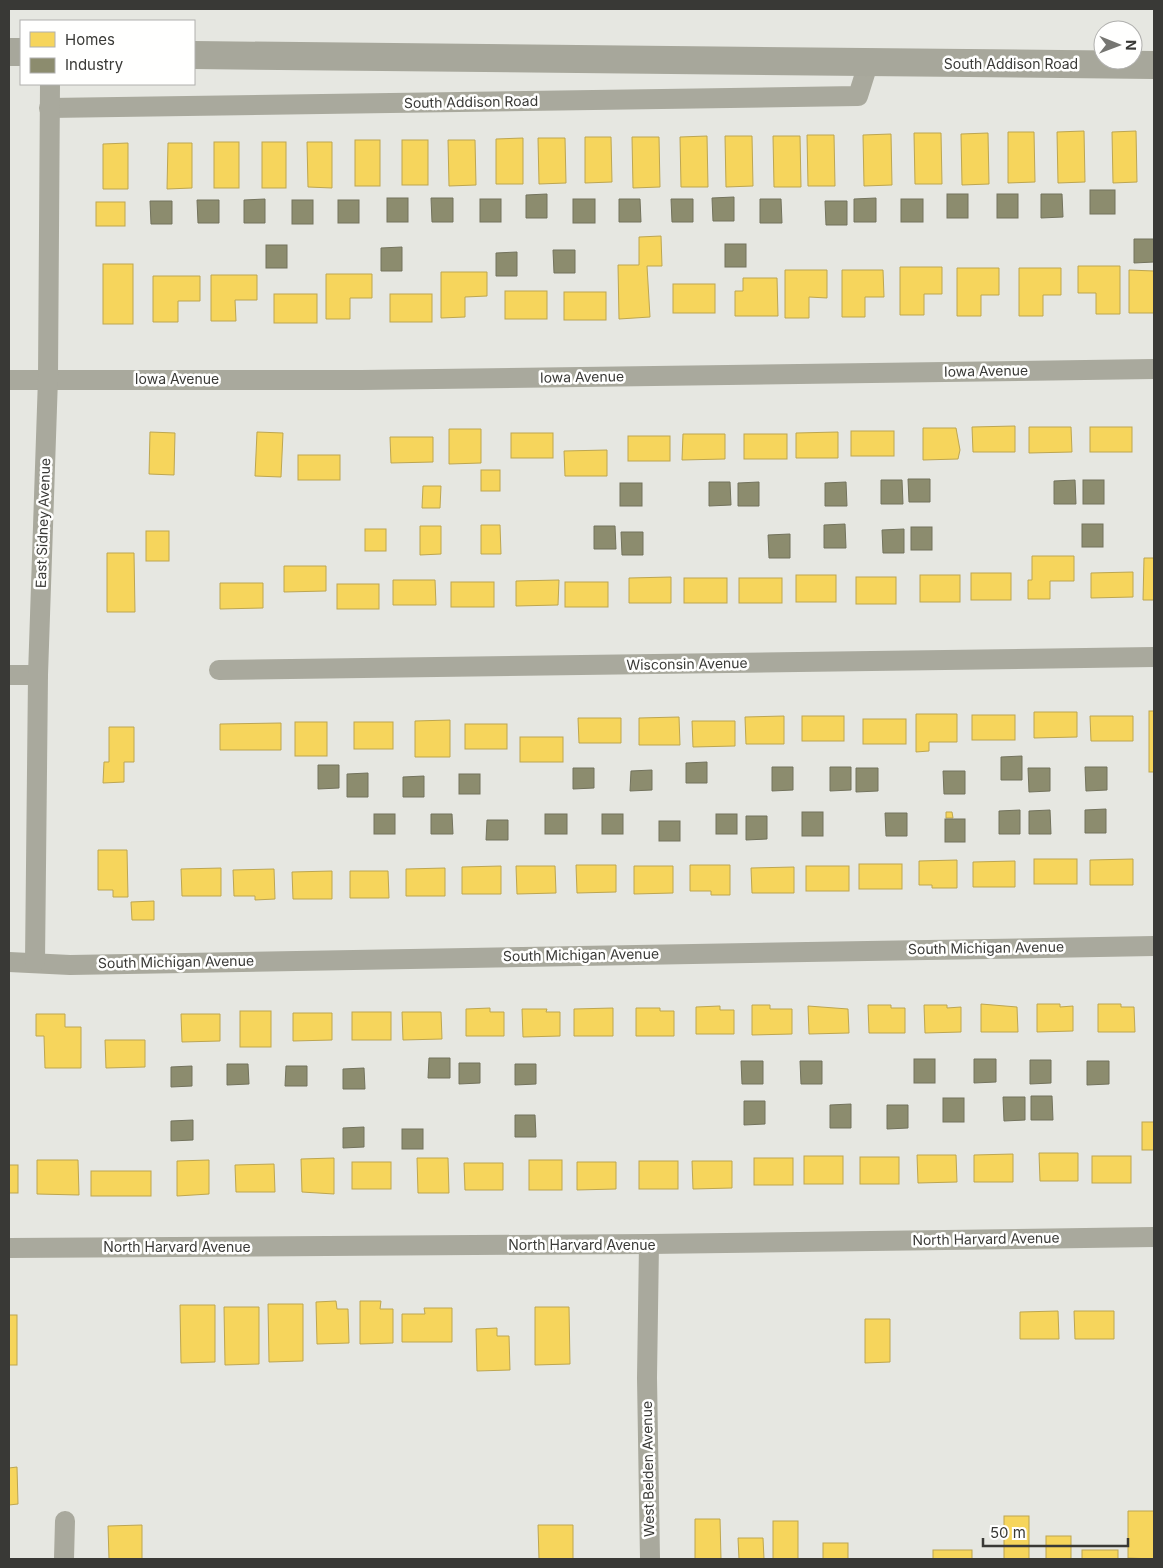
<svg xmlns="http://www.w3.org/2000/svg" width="1163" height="1568" viewBox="0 0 1163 1568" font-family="Inter,sans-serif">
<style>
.homes{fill:#f6d55c;stroke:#bda651}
.industry{fill:#8c8c6e;stroke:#73735d}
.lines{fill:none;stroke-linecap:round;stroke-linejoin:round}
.street{stroke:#a9a99d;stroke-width:20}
.secondary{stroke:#a7a79b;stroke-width:28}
.labels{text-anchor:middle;stroke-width:5;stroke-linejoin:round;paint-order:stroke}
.street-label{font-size:14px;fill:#393936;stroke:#fffffe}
</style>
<rect width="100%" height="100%" fill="#e6e7e1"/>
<!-- homes -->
<g class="homes">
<path d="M 1084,131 L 1085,182 L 1058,183 L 1057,132 Z"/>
<path d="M 1136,131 L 1137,182 L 1113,183 L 1112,132 Z"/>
<path d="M 1008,132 L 1034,132 L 1035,182 L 1008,183 Z"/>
<path d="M 914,133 L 941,133 L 942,184 L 915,184 Z"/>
<path d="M 988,133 L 989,184 L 962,185 L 961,134 Z"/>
<path d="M 891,134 L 892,185 L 864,186 L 863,135 Z"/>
<path d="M 807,135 L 834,135 L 835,186 L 808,186 Z"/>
<path d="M 707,136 L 708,187 L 681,187 L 680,137 Z"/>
<path d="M 725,136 L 752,136 L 753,186 L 726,187 Z"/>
<path d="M 773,136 L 800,136 L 801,187 L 774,187 Z"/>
<path d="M 585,137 L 611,137 L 612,182 L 585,183 Z"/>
<path d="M 632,137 L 659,137 L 660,187 L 633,188 Z"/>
<path d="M 523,138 L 523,184 L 496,184 L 496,139 Z"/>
<path d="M 538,138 L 565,138 L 566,183 L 539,184 Z"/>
<rect x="355" y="140" width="25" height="46"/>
<rect x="402" y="140" width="26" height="45"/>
<path d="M 448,140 L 475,140 L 476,185 L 449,186 Z"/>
<rect x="214" y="142" width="25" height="46"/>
<rect x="262" y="142" width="24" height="46"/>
<path d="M 307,142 L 332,142 L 332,188 L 308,187 Z"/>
<path d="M 128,143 L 128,189 L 103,189 L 103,144 Z"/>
<path d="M 168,143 L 192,143 L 192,188 L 167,189 Z"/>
<rect x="96" y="202" width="29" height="24"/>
<path d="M 661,236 L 662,266 L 647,266 L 650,317 L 619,319 L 618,265 L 639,265 L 639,237 Z"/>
<rect x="103" y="264" width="30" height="60"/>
<path d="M 1078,266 L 1120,266 L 1120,314 L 1096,314 L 1096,293 L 1078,293 Z"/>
<path d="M 900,267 L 942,267 L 942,294 L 924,294 L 924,315 L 900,315 Z"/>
<path d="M 957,268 L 999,268 L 999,295 L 981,295 L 981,316 L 957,316 Z"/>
<path d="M 1019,268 L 1061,268 L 1061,295 L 1043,295 L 1043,316 L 1019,316 Z"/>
<path d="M 785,270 L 827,270 L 827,298 L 809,297 L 809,318 L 785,318 Z"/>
<path d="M 842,270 L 883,270 L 884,297 L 865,297 L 865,317 L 842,317 Z"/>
<path d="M 1129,270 L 1154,271 L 1154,313 L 1129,313 Z"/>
<path d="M 441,272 L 487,272 L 487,296 L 465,297 L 465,317 L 441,318 Z"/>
<path d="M 326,274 L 372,274 L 372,298 L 350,298 L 350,319 L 326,319 Z"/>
<path d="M 211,275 L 257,275 L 257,300 L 235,300 L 236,321 L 211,321 Z"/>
<path d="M 153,276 L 200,276 L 200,301 L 178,301 L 178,322 L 153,322 Z"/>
<path d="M 743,278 L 777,278 L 778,316 L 735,316 L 735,291 L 743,291 Z"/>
<rect x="673" y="284" width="42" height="29"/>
<rect x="505" y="291" width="42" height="28"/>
<rect x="564" y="292" width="42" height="28"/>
<rect x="274" y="294" width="43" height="29"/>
<rect x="390" y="294" width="42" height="28"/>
<path d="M 1015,426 L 1015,452 L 973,452 L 972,427 Z"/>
<path d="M 1029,427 L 1071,427 L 1072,452 L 1029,453 Z"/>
<rect x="1090" y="427" width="42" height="25"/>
<path d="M 923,428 L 956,428 L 960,450 L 958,459 L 923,460 Z"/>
<path d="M 449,429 L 481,429 L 481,463 L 449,464 Z"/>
<rect x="851" y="431" width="43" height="25"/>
<path d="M 150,432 L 175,433 L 174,475 L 149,474 Z"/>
<path d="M 257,432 L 283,433 L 281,477 L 255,476 Z"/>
<path d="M 838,432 L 838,458 L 796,458 L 796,433 Z"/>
<rect x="511" y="433" width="42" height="25"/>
<path d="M 683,434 L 725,434 L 725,459 L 682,460 Z"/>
<rect x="744" y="434" width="43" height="25"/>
<rect x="628" y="436" width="42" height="25"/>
<path d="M 390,437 L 433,437 L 433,462 L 391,463 Z"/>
<path d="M 607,450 L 607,476 L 565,476 L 564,451 Z"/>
<rect x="298" y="455" width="42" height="25"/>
<rect x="481" y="470" width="19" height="21"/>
<path d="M 423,486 L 441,486 L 440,508 L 422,508 Z"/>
<path d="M 481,525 L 500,525 L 501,554 L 481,554 Z"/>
<path d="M 420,526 L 441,526 L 441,554 L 420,555 Z"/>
<rect x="365" y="529" width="21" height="22"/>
<rect x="146" y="531" width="23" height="30"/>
<path d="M 107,553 L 134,553 L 135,612 L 107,612 Z"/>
<path d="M 1032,556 L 1074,556 L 1074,581 L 1050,581 L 1050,599 L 1028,599 L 1028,580 L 1032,580 Z"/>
<path d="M 1144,558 L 1154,558 L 1154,600 L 1143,600 Z"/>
<path d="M 284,566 L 326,566 L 326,591 L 284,592 Z"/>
<path d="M 1133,572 L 1133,597 L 1091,598 L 1091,573 Z"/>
<rect x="971" y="573" width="40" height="27"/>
<rect x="796" y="575" width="40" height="27"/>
<rect x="920" y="575" width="40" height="27"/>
<path d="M 671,577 L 671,603 L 629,603 L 629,578 Z"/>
<rect x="856" y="577" width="40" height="27"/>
<rect x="684" y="578" width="43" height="25"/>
<rect x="739" y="578" width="43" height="25"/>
<path d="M 393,580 L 435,580 L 436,605 L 393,605 Z"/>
<path d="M 559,580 L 558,605 L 516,606 L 516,581 Z"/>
<rect x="451" y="582" width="43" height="25"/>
<rect x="565" y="582" width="43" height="25"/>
<path d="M 220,583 L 263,583 L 263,608 L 220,609 Z"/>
<rect x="337" y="584" width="42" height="25"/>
<rect x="1149" y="711" width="5" height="61"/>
<path d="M 1034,712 L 1077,712 L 1077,737 L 1034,738 Z"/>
<path d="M 916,714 L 957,714 L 957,742 L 929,742 L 929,751 L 916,752 Z"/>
<rect x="972" y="715" width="43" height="25"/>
<path d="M 784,716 L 784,744 L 746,744 L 745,717 Z"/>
<rect x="802" y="716" width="42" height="25"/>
<path d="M 1090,716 L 1133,716 L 1133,741 L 1091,741 Z"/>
<path d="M 679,717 L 680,745 L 639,745 L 639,718 Z"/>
<path d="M 578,718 L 621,718 L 621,743 L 579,743 Z"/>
<rect x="863" y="719" width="43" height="25"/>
<path d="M 450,720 L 450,757 L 415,757 L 415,721 Z"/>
<path d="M 692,721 L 735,721 L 735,746 L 693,747 Z"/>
<rect x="295" y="722" width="32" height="34"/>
<rect x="354" y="722" width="39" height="27"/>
<path d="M 281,723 L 281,750 L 220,750 L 220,724 Z"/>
<rect x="465" y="724" width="42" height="25"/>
<path d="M 109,727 L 134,727 L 134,762 L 124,762 L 124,782 L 103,783 L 104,762 L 109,762 Z"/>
<rect x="520" y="737" width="43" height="25"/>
<path d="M 946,812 L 952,812 L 953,818 L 946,818 Z"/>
<path d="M 98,850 L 127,850 L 128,897 L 113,897 L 113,890 L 98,890 Z"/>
<rect x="1034" y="859" width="43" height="25"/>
<path d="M 1133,859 L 1133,885 L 1090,885 L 1090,860 Z"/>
<path d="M 957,860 L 957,888 L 932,888 L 932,885 L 919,885 L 919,861 Z"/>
<path d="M 1015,861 L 1015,887 L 973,887 L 973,862 Z"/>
<rect x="859" y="864" width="43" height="25"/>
<path d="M 576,865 L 616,865 L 616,892 L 577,893 Z"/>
<path d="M 690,865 L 730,865 L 730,895 L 711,895 L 711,891 L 690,891 Z"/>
<path d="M 501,866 L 501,894 L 462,894 L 462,867 Z"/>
<path d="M 516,866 L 555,866 L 556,893 L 517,894 Z"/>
<path d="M 634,866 L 673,866 L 673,893 L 634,894 Z"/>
<rect x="806" y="866" width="43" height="25"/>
<path d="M 794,867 L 794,893 L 752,893 L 751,868 Z"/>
<path d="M 221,868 L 221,896 L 182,896 L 181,869 Z"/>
<path d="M 445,868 L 445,896 L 406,896 L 406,869 Z"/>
<path d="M 274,869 L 275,899 L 255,900 L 255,896 L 234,896 L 233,870 Z"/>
<path d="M 332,871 L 332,899 L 293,899 L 292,872 Z"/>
<path d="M 350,871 L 388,871 L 389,898 L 350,898 Z"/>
<path d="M 154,901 L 154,920 L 132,920 L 131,902 Z"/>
<path d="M 981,1004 L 1017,1007 L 1018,1032 L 981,1032 Z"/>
<path d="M 1037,1004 L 1060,1004 L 1060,1007 L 1073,1006 L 1073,1031 L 1037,1032 Z"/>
<path d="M 1098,1004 L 1121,1004 L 1121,1007 L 1134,1007 L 1135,1032 L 1098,1032 Z"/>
<path d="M 752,1005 L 770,1005 L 770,1009 L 792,1009 L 792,1034 L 752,1035 Z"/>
<path d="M 868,1005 L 891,1005 L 891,1008 L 905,1008 L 905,1033 L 869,1033 Z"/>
<path d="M 924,1005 L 947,1005 L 947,1008 L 961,1007 L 961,1032 L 925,1033 Z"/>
<path d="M 720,1006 L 720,1010 L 734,1010 L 734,1034 L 696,1034 L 696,1007 Z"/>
<path d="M 808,1006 L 848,1009 L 849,1033 L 809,1034 Z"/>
<path d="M 490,1008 L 490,1012 L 504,1012 L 504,1036 L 466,1036 L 466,1009 Z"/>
<path d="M 613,1008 L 613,1036 L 574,1036 L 574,1009 Z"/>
<path d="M 636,1008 L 660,1008 L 660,1011 L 674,1011 L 674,1036 L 636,1036 Z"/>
<path d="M 522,1009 L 547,1009 L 546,1012 L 560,1012 L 560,1036 L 523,1037 Z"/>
<rect x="240" y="1011" width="31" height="36"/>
<rect x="352" y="1012" width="39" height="28"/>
<path d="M 402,1012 L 441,1012 L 442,1039 L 403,1040 Z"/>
<path d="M 293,1013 L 332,1013 L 332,1040 L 293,1041 Z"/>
<path d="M 36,1014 L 65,1014 L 65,1027 L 81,1027 L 81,1068 L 45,1068 L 44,1036 L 36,1036 Z"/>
<path d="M 181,1014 L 220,1014 L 220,1041 L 182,1042 Z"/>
<path d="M 105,1040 L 145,1040 L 145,1067 L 106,1068 Z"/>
<rect x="1142" y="1122" width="12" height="28"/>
<path d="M 1039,1153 L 1078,1153 L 1078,1181 L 1040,1181 Z"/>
<path d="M 1013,1154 L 1013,1182 L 974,1182 L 974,1155 Z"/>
<path d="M 917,1155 L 956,1155 L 957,1182 L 918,1183 Z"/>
<rect x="804" y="1156" width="39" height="28"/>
<rect x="1092" y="1156" width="39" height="27"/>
<rect x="860" y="1157" width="39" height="27"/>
<path d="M 334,1158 L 334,1194 L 302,1192 L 301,1159 Z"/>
<path d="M 417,1158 L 448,1158 L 449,1193 L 418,1193 Z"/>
<rect x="754" y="1158" width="39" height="27"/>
<path d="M 37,1160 L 78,1160 L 79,1195 L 37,1194 Z"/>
<path d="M 209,1160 L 209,1194 L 177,1196 L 177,1161 Z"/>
<rect x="529" y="1160" width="33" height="30"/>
<rect x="639" y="1161" width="39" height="28"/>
<path d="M 692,1161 L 732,1161 L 732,1188 L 693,1189 Z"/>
<rect x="352" y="1162" width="39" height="27"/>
<path d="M 577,1162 L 616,1162 L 616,1189 L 577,1190 Z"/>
<path d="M 464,1163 L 503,1163 L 503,1190 L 465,1190 Z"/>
<path d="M 274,1164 L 275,1192 L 236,1192 L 235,1165 Z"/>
<rect x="9" y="1165" width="9" height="28"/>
<rect x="91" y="1171" width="60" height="25"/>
<path d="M 336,1301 L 337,1309 L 348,1309 L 349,1343 L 317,1344 L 316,1302 Z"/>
<path d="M 360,1301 L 381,1301 L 380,1309 L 393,1309 L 393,1343 L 360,1344 Z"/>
<path d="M 268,1304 L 303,1304 L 303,1361 L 269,1362 Z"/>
<path d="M 180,1305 L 215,1305 L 215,1362 L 181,1363 Z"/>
<path d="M 224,1307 L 259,1307 L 259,1364 L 225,1365 Z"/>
<path d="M 535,1307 L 569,1307 L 570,1364 L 535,1365 Z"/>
<path d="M 424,1308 L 452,1308 L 452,1342 L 402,1342 L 402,1314 L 425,1314 Z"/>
<path d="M 1058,1311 L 1059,1339 L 1020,1339 L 1020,1312 Z"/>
<path d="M 1074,1311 L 1114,1311 L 1114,1339 L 1075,1339 Z"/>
<rect x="9" y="1315" width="8" height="50"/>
<path d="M 865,1319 L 890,1319 L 890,1362 L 865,1363 Z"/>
<path d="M 497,1328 L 497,1336 L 509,1336 L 510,1370 L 477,1371 L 476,1329 Z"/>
<path d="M 17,1467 L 18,1504 L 9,1505 L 9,1468 Z"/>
<path d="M 1128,1511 L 1154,1511 L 1154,1559 L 1128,1558 Z"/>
<rect x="1004" y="1516" width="25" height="43"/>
<path d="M 695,1519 L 720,1519 L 721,1559 L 695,1559 Z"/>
<rect x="773" y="1521" width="25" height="38"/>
<path d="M 142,1525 L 142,1559 L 109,1559 L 108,1526 Z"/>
<path d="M 538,1525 L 573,1525 L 573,1559 L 539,1559 Z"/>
<rect x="1046" y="1536" width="25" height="23"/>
<path d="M 738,1538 L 763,1538 L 764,1559 L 739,1559 Z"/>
<rect x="823" y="1543" width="25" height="16"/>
<rect x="933" y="1550" width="39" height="9"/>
<rect x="1082" y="1550" width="36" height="9"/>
</g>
<!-- industry -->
<g class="industry">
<rect x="1090" y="190" width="25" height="24"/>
<path d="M 547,194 L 547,218 L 526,218 L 526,195 Z"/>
<rect x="947" y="194" width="21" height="24"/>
<rect x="997" y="194" width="21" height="24"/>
<path d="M 1041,194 L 1062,194 L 1063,217 L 1041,218 Z"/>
<path d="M 734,197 L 734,221 L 713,221 L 712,198 Z"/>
<rect x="387" y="198" width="21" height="24"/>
<path d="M 431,198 L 453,198 L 453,222 L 432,222 Z"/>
<path d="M 876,198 L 876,222 L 854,222 L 854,199 Z"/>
<path d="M 265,199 L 265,223 L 244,223 L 244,200 Z"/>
<rect x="480" y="199" width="21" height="23"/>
<rect x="573" y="199" width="22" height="24"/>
<path d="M 619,199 L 640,199 L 641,222 L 619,222 Z"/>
<path d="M 671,199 L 693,199 L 693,222 L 672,222 Z"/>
<path d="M 760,199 L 781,199 L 782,223 L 760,223 Z"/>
<rect x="901" y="199" width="22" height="23"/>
<path d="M 197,200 L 219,200 L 219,223 L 198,223 Z"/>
<rect x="292" y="200" width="21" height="24"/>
<rect x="338" y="200" width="21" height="23"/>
<path d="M 150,201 L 172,201 L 172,224 L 151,224 Z"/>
<path d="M 825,201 L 847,201 L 847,225 L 826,225 Z"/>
<path d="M 1134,239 L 1154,239 L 1154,262 L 1134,263 Z"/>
<rect x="725" y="244" width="21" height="23"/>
<rect x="266" y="245" width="21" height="23"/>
<path d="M 402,247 L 402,271 L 381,271 L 381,248 Z"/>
<path d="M 553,250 L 575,250 L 575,273 L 554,273 Z"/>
<path d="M 517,252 L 517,276 L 496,276 L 496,253 Z"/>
<path d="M 908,479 L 930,479 L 930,502 L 909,502 Z"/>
<path d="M 881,480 L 902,480 L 903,504 L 881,504 Z"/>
<path d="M 1075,480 L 1076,504 L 1054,504 L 1054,481 Z"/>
<rect x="1083" y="480" width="21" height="24"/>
<path d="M 709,482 L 730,482 L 731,505 L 709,506 Z"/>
<path d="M 759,482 L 759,506 L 738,506 L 738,483 Z"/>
<path d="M 846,482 L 847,506 L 825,506 L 825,483 Z"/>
<rect x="620" y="483" width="22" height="23"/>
<path d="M 845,524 L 846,548 L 824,548 L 824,525 Z"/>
<rect x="1082" y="524" width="21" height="23"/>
<path d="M 594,526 L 615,526 L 616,549 L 594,549 Z"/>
<rect x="911" y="527" width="21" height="23"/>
<path d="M 904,529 L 904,553 L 883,553 L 882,530 Z"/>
<path d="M 621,532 L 643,532 L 643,555 L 622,555 Z"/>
<path d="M 790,534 L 790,558 L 769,558 L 768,535 Z"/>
<path d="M 1022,756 L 1022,780 L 1001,780 L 1001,757 Z"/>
<path d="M 707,762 L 707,783 L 686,783 L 686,763 Z"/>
<path d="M 318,765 L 339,765 L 339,788 L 318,789 Z"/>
<path d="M 772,767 L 793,767 L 793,790 L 772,791 Z"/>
<path d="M 830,767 L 851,767 L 851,790 L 830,791 Z"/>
<path d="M 1085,767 L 1107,767 L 1107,790 L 1086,791 Z"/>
<path d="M 573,768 L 594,768 L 594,788 L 573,789 Z"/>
<path d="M 856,768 L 878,768 L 878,791 L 856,792 Z"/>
<path d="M 1028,768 L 1050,768 L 1050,791 L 1029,792 Z"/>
<path d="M 652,770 L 652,790 L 630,791 L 631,771 Z"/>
<path d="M 943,771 L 965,771 L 965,794 L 944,794 Z"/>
<path d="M 368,773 L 368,797 L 347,797 L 347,774 Z"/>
<rect x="459" y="774" width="21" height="20"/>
<path d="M 424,776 L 424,797 L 403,797 L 403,777 Z"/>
<path d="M 1106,809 L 1106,833 L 1085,833 L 1085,810 Z"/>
<path d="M 1020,810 L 1020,834 L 999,834 L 999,811 Z"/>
<path d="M 1050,810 L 1051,834 L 1029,834 L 1029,811 Z"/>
<rect x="802" y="812" width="21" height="24"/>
<path d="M 885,813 L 907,813 L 907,836 L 886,836 Z"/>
<rect x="374" y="814" width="21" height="20"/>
<path d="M 431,814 L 452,814 L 453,834 L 431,834 Z"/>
<rect x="545" y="814" width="22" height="20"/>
<rect x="602" y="814" width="21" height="20"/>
<rect x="716" y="814" width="21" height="20"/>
<path d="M 746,816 L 767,816 L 767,839 L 746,840 Z"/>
<rect x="945" y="819" width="20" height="23"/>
<path d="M 487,820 L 508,820 L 508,840 L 486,840 Z"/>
<rect x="659" y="821" width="21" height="20"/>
<path d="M 429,1058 L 450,1058 L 450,1078 L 428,1078 Z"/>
<rect x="914" y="1059" width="21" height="24"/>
<path d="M 974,1059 L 996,1059 L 996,1082 L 974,1083 Z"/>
<path d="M 1030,1060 L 1051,1060 L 1051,1083 L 1030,1084 Z"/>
<path d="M 741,1061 L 763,1061 L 763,1084 L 742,1084 Z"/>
<path d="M 800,1061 L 822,1061 L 822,1084 L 801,1084 Z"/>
<path d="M 1087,1061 L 1109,1061 L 1109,1084 L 1087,1085 Z"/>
<path d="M 459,1063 L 480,1063 L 480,1083 L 459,1084 Z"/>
<path d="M 227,1064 L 248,1064 L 249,1084 L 227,1085 Z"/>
<path d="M 515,1064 L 536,1064 L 536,1084 L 515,1085 Z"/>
<path d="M 192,1066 L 192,1086 L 171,1087 L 171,1067 Z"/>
<path d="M 286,1066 L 307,1066 L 307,1086 L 285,1086 Z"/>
<path d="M 364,1068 L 365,1089 L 343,1089 L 343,1069 Z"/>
<path d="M 1031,1096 L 1052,1096 L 1053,1120 L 1031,1120 Z"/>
<path d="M 1003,1097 L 1025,1097 L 1025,1120 L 1004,1121 Z"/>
<rect x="943" y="1098" width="21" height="24"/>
<path d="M 744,1101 L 765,1101 L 765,1124 L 744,1125 Z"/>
<path d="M 851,1104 L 851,1128 L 830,1128 L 830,1105 Z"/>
<path d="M 887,1105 L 908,1105 L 908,1128 L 887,1129 Z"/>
<path d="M 515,1115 L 535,1115 L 536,1137 L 515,1137 Z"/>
<path d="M 193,1120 L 193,1140 L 171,1141 L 171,1121 Z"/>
<path d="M 364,1127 L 364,1147 L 343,1148 L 343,1128 Z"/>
<rect x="402" y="1129" width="21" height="20"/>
</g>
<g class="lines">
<!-- street -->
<g class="street">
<path d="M 49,108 L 858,96 L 868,64"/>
<path d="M 9,380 L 362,380 L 1154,369"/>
<path d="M 219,670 L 1154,657"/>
<path d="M 9,675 L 38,675"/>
<path d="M 9,962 L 70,965 L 1154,946"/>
<path d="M 35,962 L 38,675 L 48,378 L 50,84"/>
<path d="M 649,1244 L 647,1378 L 650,1559"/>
<path d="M 9,1248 L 649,1244 L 1154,1237"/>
<path d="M 64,1559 L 65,1521"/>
</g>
<!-- secondary -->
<g class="secondary">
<path d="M 9,52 L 21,52"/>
<path d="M 194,55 L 1154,65"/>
</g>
</g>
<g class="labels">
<!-- street labels -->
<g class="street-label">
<text x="1011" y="69">South Addison Road</text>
<text transform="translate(471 102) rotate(-1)" y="5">South Addison Road</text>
<text transform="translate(986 371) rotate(-1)" y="5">Iowa Avenue</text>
<text transform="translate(582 377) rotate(-1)" y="5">Iowa Avenue</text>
<text x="177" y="384">Iowa Avenue</text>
<text transform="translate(43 523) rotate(-88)" y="5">East Sidney Avenue</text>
<text transform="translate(687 664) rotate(-1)" y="5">Wisconsin Avenue</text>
<text transform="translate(986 948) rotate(-1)" y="5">South Michigan Avenue</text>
<text transform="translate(581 955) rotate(-1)" y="5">South Michigan Avenue</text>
<text transform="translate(176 962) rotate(-1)" y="5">South Michigan Avenue</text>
<text transform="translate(986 1239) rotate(-1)" y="5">North Harvard Avenue</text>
<text x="582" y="1250">North Harvard Avenue</text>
<text x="177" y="1252">North Harvard Avenue</text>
<text transform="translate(648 1469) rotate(-91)" y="5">West Belden Avenue</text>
</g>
</g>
<!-- border -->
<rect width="1163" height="1568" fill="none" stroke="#393936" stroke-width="20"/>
<!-- legend -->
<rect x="20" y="20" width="175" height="65" fill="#fffffe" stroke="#b0b0ae"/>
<rect x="30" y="32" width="25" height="15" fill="#f6d55c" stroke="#b0b0ae"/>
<text x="65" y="45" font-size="15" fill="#393936">Homes</text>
<rect x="30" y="58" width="25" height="15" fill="#8c8c6e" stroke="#b0b0ae"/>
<text x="65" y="70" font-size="15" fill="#393936">Industry</text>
<!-- north arrow -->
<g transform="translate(1118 45) rotate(91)"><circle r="24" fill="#fffffe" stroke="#b0b0ae"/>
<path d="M0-4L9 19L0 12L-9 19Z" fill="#767672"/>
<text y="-8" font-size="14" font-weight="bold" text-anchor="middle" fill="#393936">N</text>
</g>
<!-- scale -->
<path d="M983 1538v8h145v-8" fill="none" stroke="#393936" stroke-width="2.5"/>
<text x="990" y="1538" font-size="15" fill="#393936" stroke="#fffffe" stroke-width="4" paint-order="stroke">50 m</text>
</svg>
